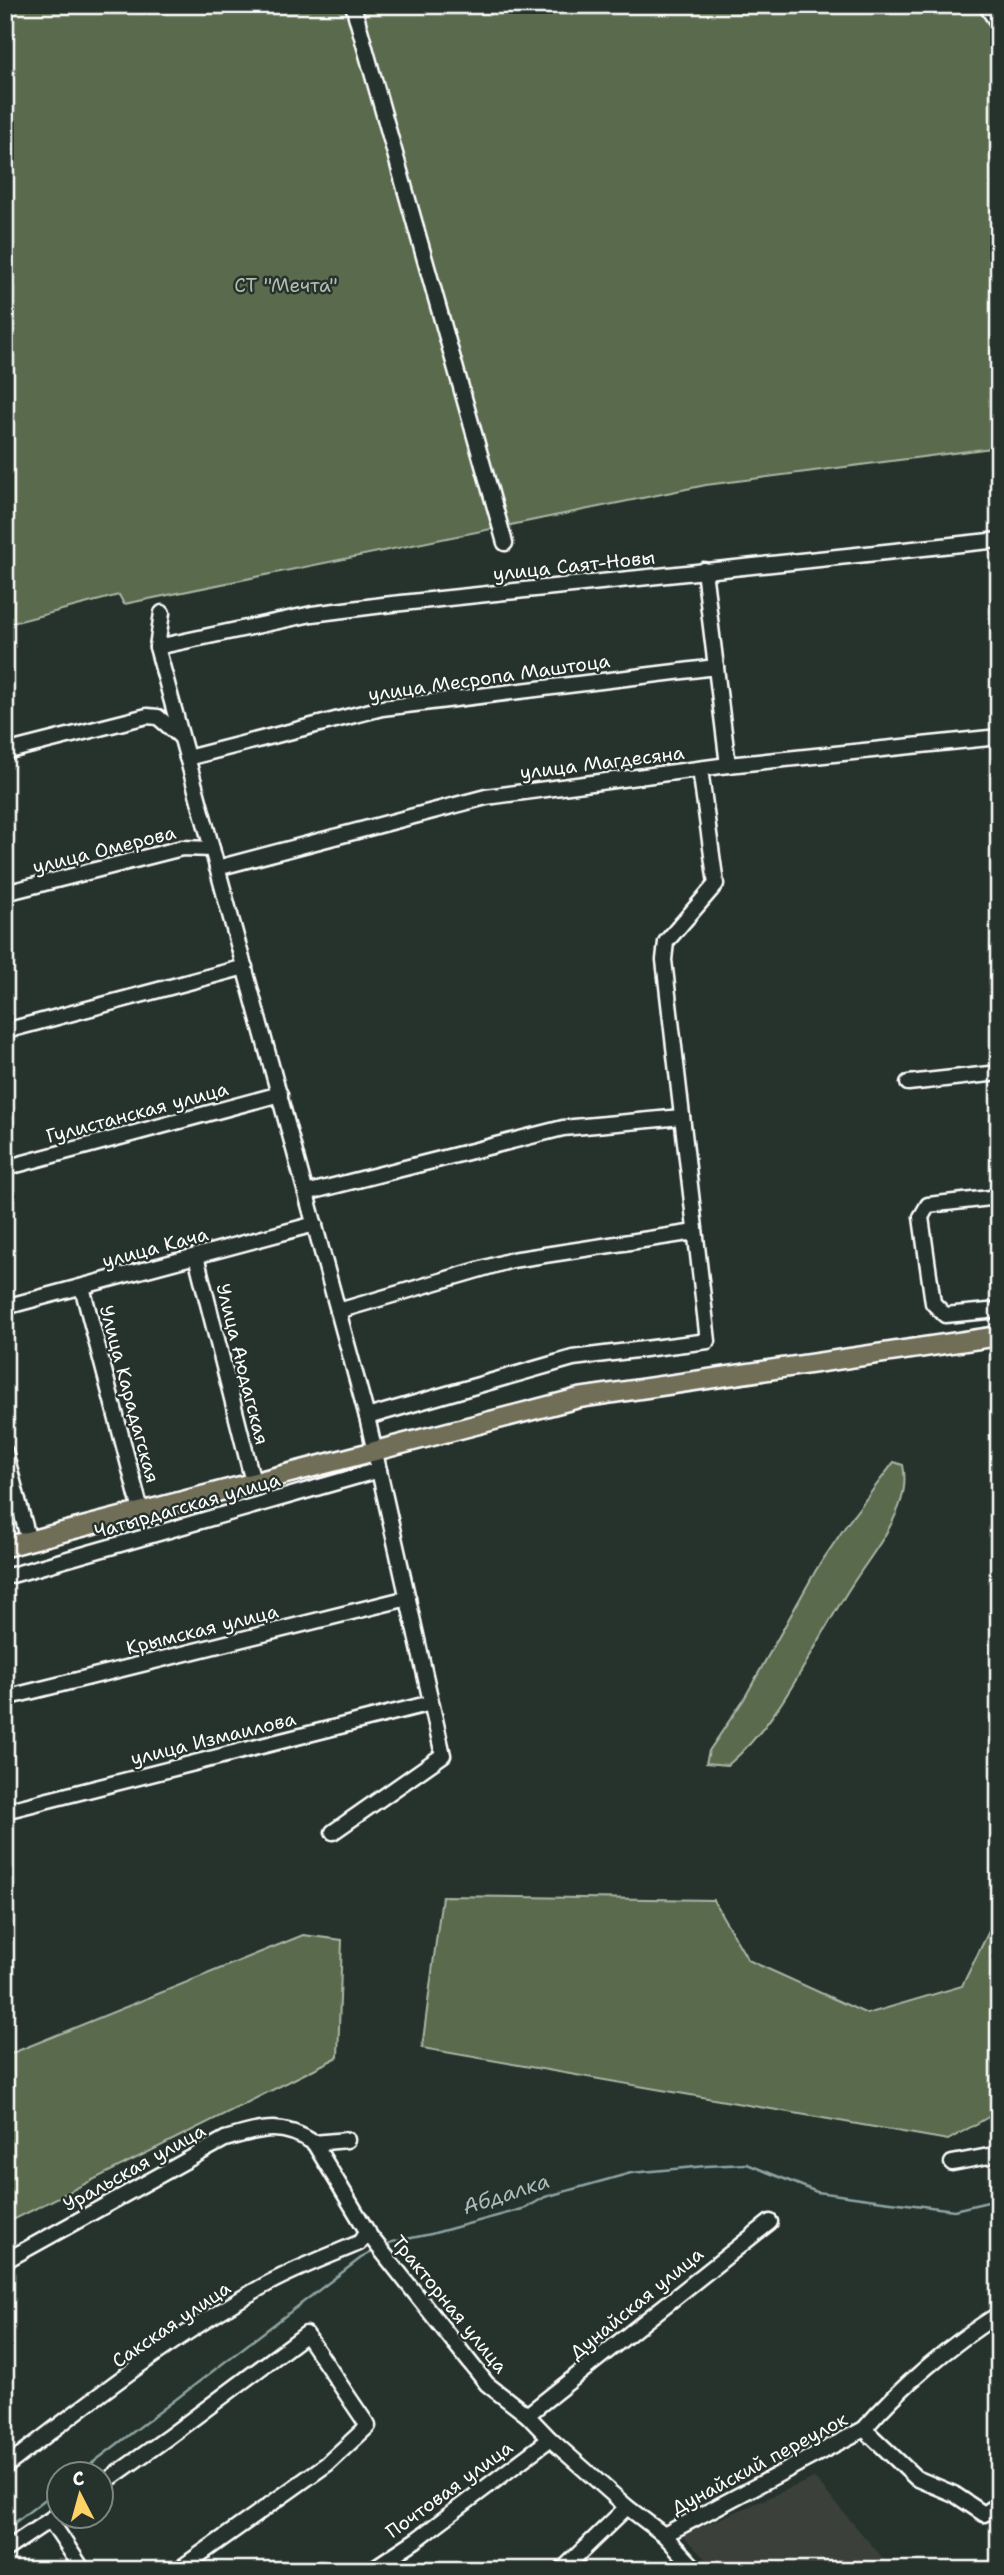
<svg xmlns="http://www.w3.org/2000/svg" width="1004" height="2575" viewBox="0 0 1004 2575" font-family="'Shantell Sans',sans-serif">
<style>
.built{fill:#3a403a}
.green{fill:#5a6b4e;stroke:#acb5a6;stroke-width:2}
.lines{fill:none;stroke-linecap:round;stroke-linejoin:round}
.stream{stroke:#8ea4a3;stroke-width:2.5}
.minor-casing{stroke:#fff;stroke-width:19}
.major-casing{stroke:#fff;stroke-width:23}
.minor{stroke:#26332d;stroke-width:14}
.major{stroke:#716e59;stroke-width:18}
.labels{text-anchor:middle;stroke-width:5;stroke-linejoin:round;paint-order:stroke}
.park-label{font-size:19px;fill:#b5bcaf;stroke:#26332d}
.street-label{font-size:19px;fill:#fff;stroke:#26332d}
.water-label{font-size:21px;font-style:italic;fill:#aabbba;stroke:#26332d}
</style>
<rect width="100%" height="100%" fill="#26332d"/>
<filter id="ink" filterUnits="userSpaceOnUse"><feTurbulence type="fractalNoise" baseFrequency=".0143" numOctaves="2"/><feDisplacementMap in="SourceGraphic" scale="14" xChannelSelector="R" yChannelSelector="G"/><feConvolveMatrix kernelMatrix="1 2 1 2 8 2 1 2 1" color-interpolation-filters="sRGB"/></filter>
<g filter="url(#ink)">
<!-- built -->
<path class="built" d="M 814,2478 L 893,2570 L 716,2570 L 682,2535 Z"/>
<!-- green -->
<g class="green">
<path d="M 5,5 L 999,5 L 999,447 L 706,485 L 124,604 L 119,595 L 5,625 Z"/>
<path d="M 894,1462 L 903,1465 C 906,1479 904,1494 899,1507 C 887,1538 863,1566 846,1594 C 810,1652 781,1720 728,1765 L 706,1763 L 709,1751 L 744,1699 L 816,1570 L 847,1524 Z"/>
<path d="M 442,1896 L 713,1900 L 748,1960 L 867,2014 L 962,1986 L 999,1911 L 999,2111 L 948,2140 L 422,2048 Z"/>
<path d="M 303,1935 L 342,1940 L 338,2057 L 5,2224 L 5,2056 Z"/>
</g>
<g class="lines">
<!-- stream -->
<g class="stream">
<path d="M 383,2247 L 392,2242 L 431,2234 L 526,2208 L 545,2197 L 631,2173 L 706,2166 L 747,2164 L 817,2192 L 883,2201 L 954,2210 L 988,2202 L 999,2181"/>
<path d="M 78,2474 L 361,2258 L 374,2251"/>
<path d="M 5,2530 L 60,2488"/>
</g>
<!-- minor casing -->
<g class="minor-casing">
<g id="minor">
<path d="M 353,5 L 505,543"/>
<path d="M 986,5 L 999,25"/>
<path d="M 704,570 L 728,765"/>
<path d="M 162,613 L 157,647 L 367,1417 L 443,1755 L 333,1832"/>
<path d="M 157,647 L 312,614 L 383,605 L 999,540"/>
<path d="M 5,752 L 147,716 L 158,717 L 181,737"/>
<path d="M 187,758 L 382,708 L 716,667"/>
<path d="M 217,868 L 486,797 L 728,765 L 999,737"/>
<path d="M 5,893 L 182,848 L 212,849"/>
<path d="M 5,1031 L 245,967"/>
<path d="M 908,1083 L 999,1073"/>
<path d="M 5,1168 L 280,1094"/>
<path d="M 306,1193 L 563,1128 L 682,1117"/>
<path d="M 999,1197 L 928,1205 L 921,1217 L 933,1303 L 945,1315 L 999,1310"/>
<path d="M 196,1256 L 253,1482"/>
<path d="M 82,1287 L 141,1511"/>
<path d="M 5,1307 L 315,1224"/>
<path d="M 338,1311 L 512,1260 L 695,1232"/>
<path d="M 367,1417 L 573,1358 L 708,1341 L 664,960 L 666,942 L 716,884 L 700,769"/>
<path d="M 5,1452 L 29,1541"/>
<path d="M 5,1577 L 379,1470"/>
<path d="M 5,1698 L 408,1598"/>
<path d="M 5,1811 L 431,1703"/>
<path d="M 314,2143 L 347,2140"/>
<path d="M 952,2163 L 999,2154"/>
<path d="M 5,2261 L 225,2139 C 260,2129 281,2121 314,2143 L 370,2236 L 487,2384 L 527,2415 L 550,2439 L 627,2507 L 664,2535 L 697,2570"/>
<path d="M 527,2415 L 770,2222"/>
<path d="M 864,2429 L 916,2478 L 954,2494 L 984,2514 L 999,2504"/>
<path d="M 5,2467 C 89,2402 174,2335 267,2284 C 296,2268 329,2256 359,2243 L 368,2232"/>
<path d="M 102,2484 L 167,2438 L 306,2334 L 368,2426 L 327,2464 L 178,2570"/>
<path d="M 50,2520 L 83,2570"/>
<path d="M 664,2535 L 864,2429 C 900,2387 951,2344 999,2314"/>
<path d="M 5,2550 L 60,2513"/>
<path d="M 371,2570 L 416,2540 L 550,2439"/>
<path d="M 562,2570 L 627,2507"/>
</g>
</g>
<!-- major casing -->
<g class="major-casing">
<path id="major" d="M 5,1547 L 579,1398 L 999,1336"/>
</g>
<!-- minor -->
<use href="#minor" class="minor"/>
<!-- major -->
<use href="#major" class="major"/>
</g>
</g>
<g class="labels">
<!-- park labels -->
<g class="park-label">
<text x="286" y="292">СТ "Мечта"</text>
</g>
<!-- street labels -->
<g class="street-label">
<text transform="translate(574 565) rotate(-6)" y="7">улица Саят-Новы</text>
<text transform="translate(489 677) rotate(-8)" y="7">улица Месропа Маштоца</text>
<text transform="translate(602 762) rotate(-7)" y="7">улица Магдесяна</text>
<text transform="translate(104 849) rotate(-14)" y="7">улица Омерова</text>
<text transform="translate(137 1112) rotate(-15)" y="7">Гулистанская улица</text>
<text transform="translate(155 1247) rotate(-15)" y="7">улица Кача</text>
<text transform="translate(243 1364) rotate(76)" y="7">Улица Аюдагская</text>
<text transform="translate(130 1394) rotate(75)" y="7">Улица Карадагская</text>
<text transform="translate(187 1505) rotate(-16)" y="7">Чатырдагская улица</text>
<text transform="translate(202 1629) rotate(-14)" y="7">Крымская улица</text>
<text transform="translate(213 1738) rotate(-14)" y="7">улица Измаилова</text>
<text transform="translate(134 2167) rotate(-29)" y="7">Уральская улица</text>
<text transform="translate(636 2303) rotate(-39)" y="7">Дунайская улица</text>
<text transform="translate(450 2304) rotate(51)" y="7">Тракторная улица</text>
<text transform="translate(171 2324) rotate(-34)" y="7">Сакская улица</text>
<text transform="translate(759 2463) rotate(-28)" y="7">Дунайский переулок</text>
<text transform="translate(449 2489) rotate(-36)" y="7">Почтовая улица</text>
</g>
<!-- water labels -->
<g class="water-label">
<text transform="translate(506 2194) rotate(-18)" y="7">Абдалка</text>
</g>
</g>
<!-- margin -->
<rect width="1004" height="2575" fill="none" stroke="#26332d" stroke-width="28"/>
<rect x="14" y="14" width="976" height="2547" fill="none" stroke="#fff" stroke-width="2.5" filter="url(#ink)"/>
<!-- north arrow -->
<g transform="translate(80 2495) rotate(354)"><circle r="33" fill="#26332d" stroke="#7d8581" stroke-width="2"/>
<path d="M0-5L12 26L0 18L-12 26Z" fill="#ffd166"/>
<text y="-10" font-size="19" font-weight="bold" text-anchor="middle" fill="#ffffff">С</text>
</g>
</svg>
